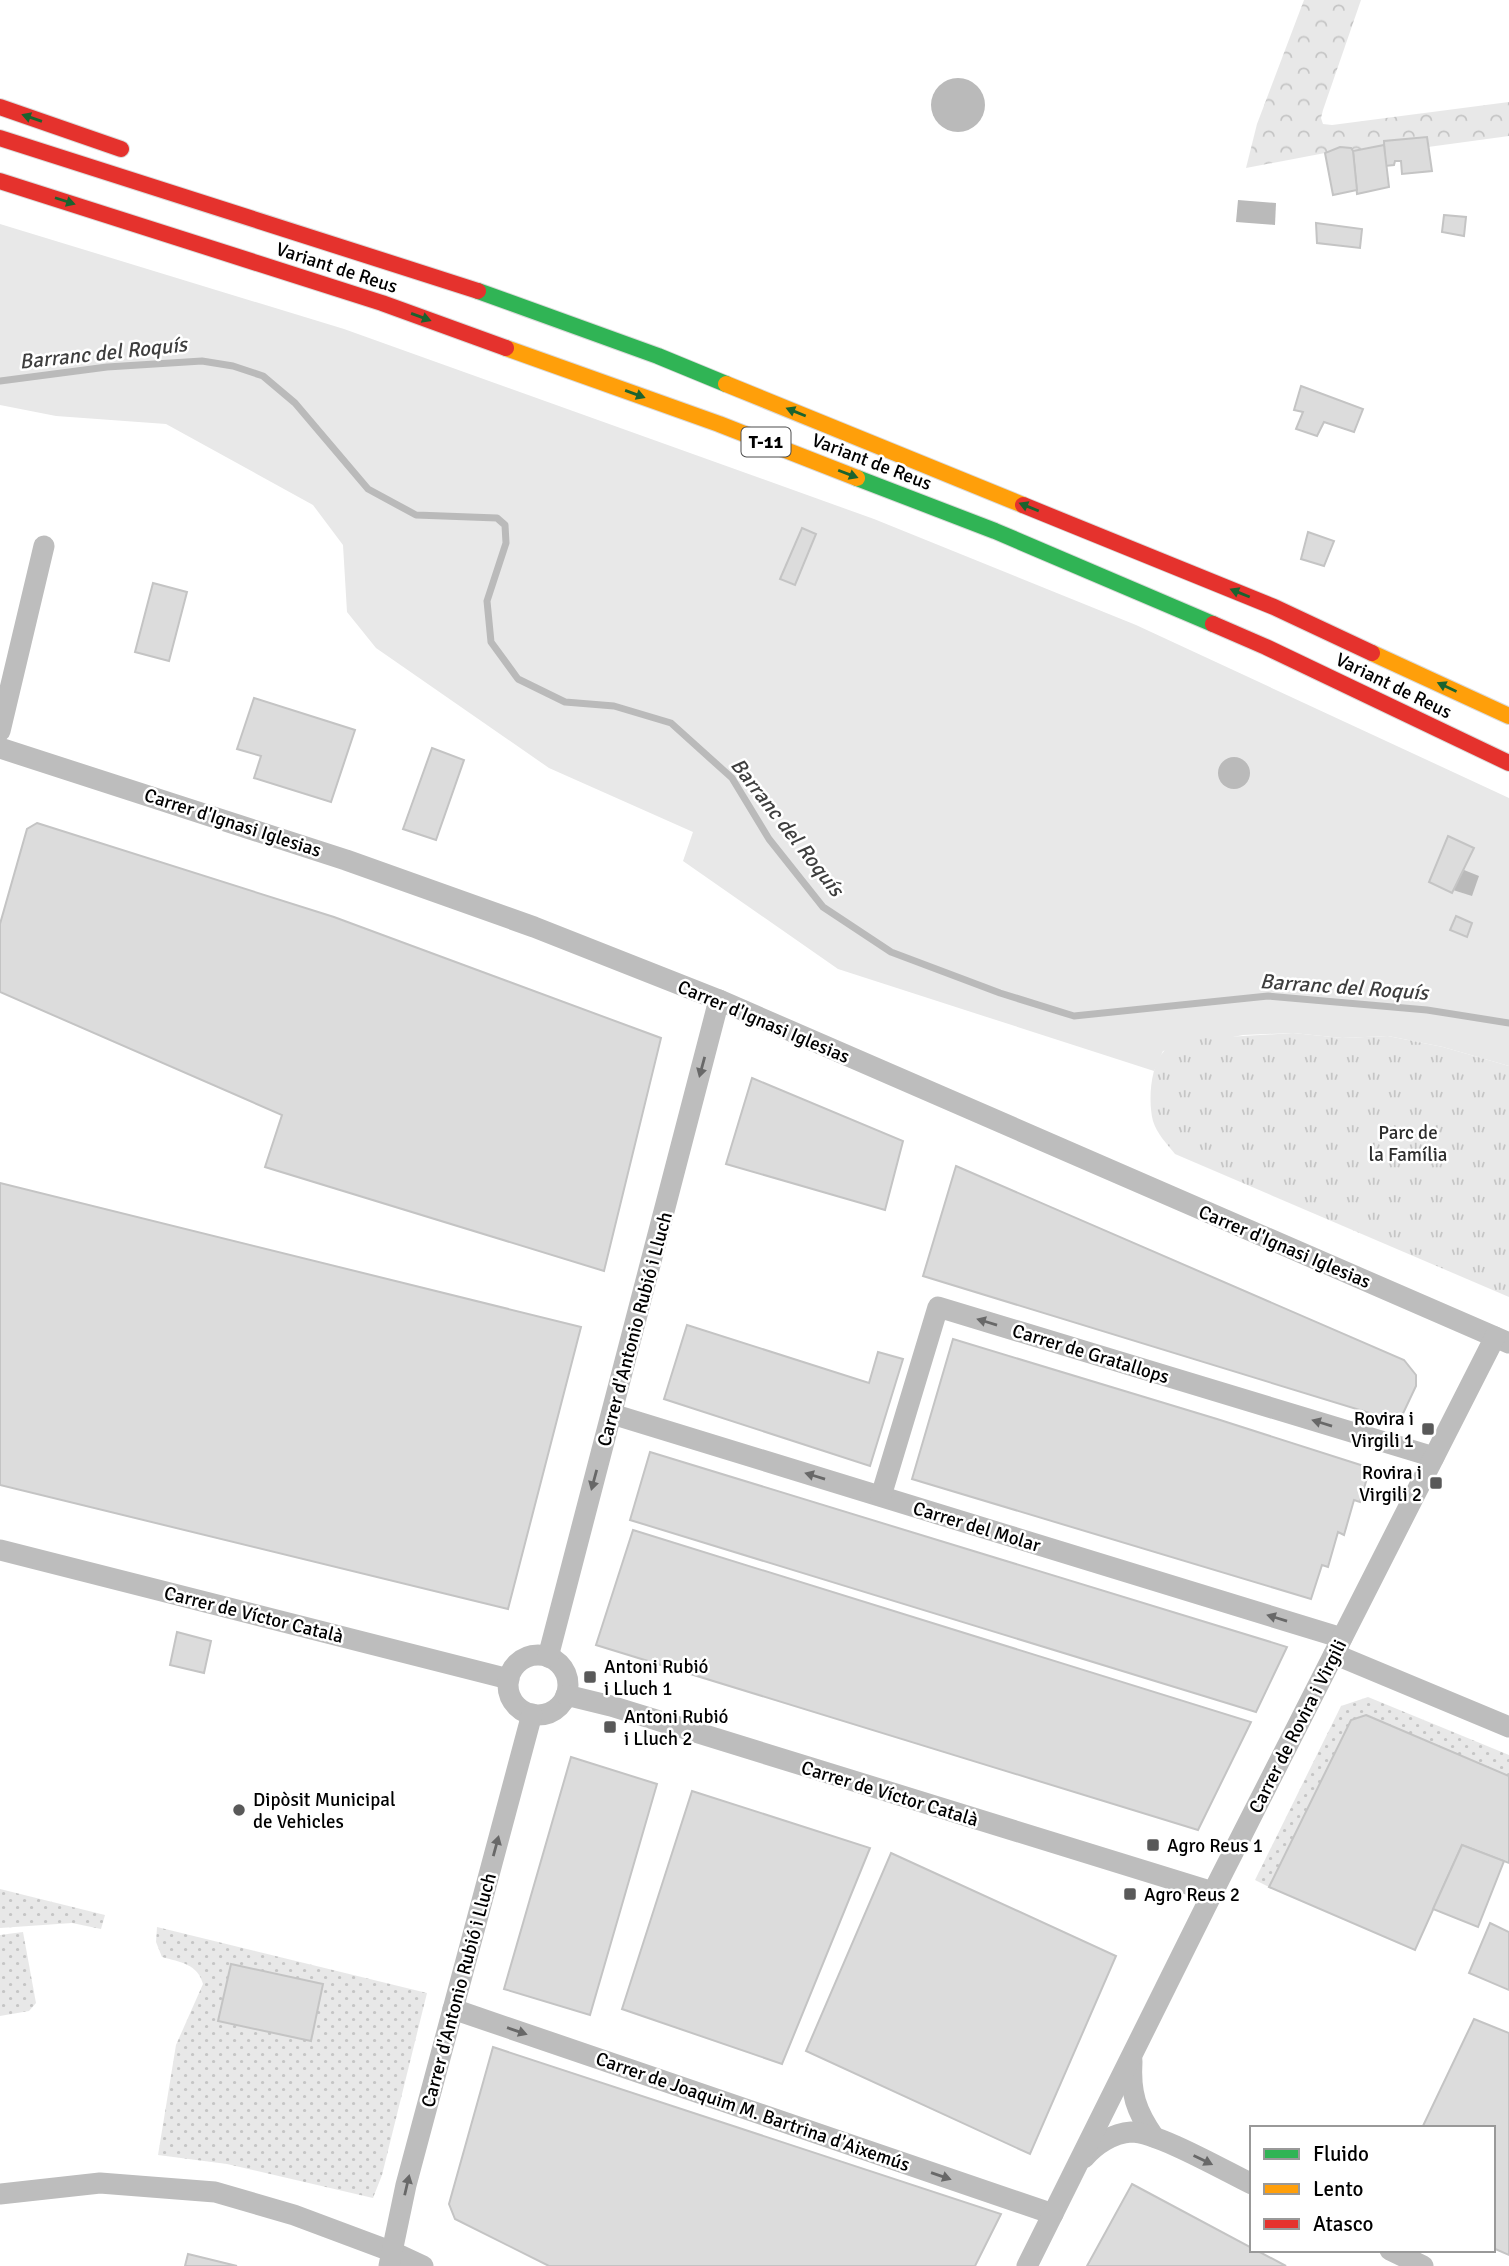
<svg xmlns="http://www.w3.org/2000/svg" width="1509" height="2266" viewBox="0 0 1509 2266" font-family="Signika,sans-serif">
<style>
.grass{fill:#e8e8e8}
.forest{fill:url(#forest-crowns)}
.park{fill:url(#park-tufts)}
.garden{fill:url(#garden-dots)}
.water{fill:#bababa}
.lines{fill:none;stroke-linecap:round;stroke-linejoin:round}
.stream{stroke:#bababa;stroke-width:7}
.building{fill:#dcdcdc;stroke:#c4c4c4;stroke-width:2}
.fast-casing{stroke:#dbdbdb;stroke-width:18}
.slow-casing{stroke:#dbdbdb;stroke-width:18}
.jam-casing{stroke:#dbdbdb;stroke-width:18}
.street{stroke:#bdbdbd;stroke-width:21}
.fast{stroke:#30b455;stroke-width:16}
.slow{stroke:#ff9f0a;stroke-width:16}
.jam{stroke:#e5322d;stroke-width:16}
.oneway{fill:#1a632f}
.oneway2{fill:#686868}
.poi-dot{fill:#595959;stroke:#fff;stroke-width:2.5}
.labels{text-anchor:middle;stroke-width:5;stroke-linejoin:round;paint-order:stroke}
.shield{fill:#fff;stroke:#4c4c4c;stroke-width:2}
.shield-label{font-size:18px;font-weight:bold;fill:#000}
.street-label{font-size:19px;fill:#000;stroke:#fff}
.park-label{font-size:19px;fill:#2d2d2d;stroke:#fff}
.poi-label{font-size:19px;fill:#000;stroke:#fff;text-anchor:start}
.water-label{font-size:21px;font-style:italic;fill:#3e3e3e;stroke:#fff}
</style>
<defs>
<pattern id="forest-crowns" width="20" height="18" patternUnits="userSpaceOnUse" patternTransform="scale(1.75)"><rect width="20" height="18" fill="#e8e8e8"/><path d="M2 6a3 3 0 1 1 6 0M12 15a3 3 0 1 1 6 0" fill="none" stroke="#c5c5c5"/></pattern>
<pattern id="park-tufts" width="24" height="20" patternUnits="userSpaceOnUse" patternTransform="scale(1.75)"><rect width="24" height="20" fill="#e8e8e8"/><path d="M3 7l-1-3M5 7V3M7 7l1-3M15 17l-1-3M17 17v-4M19 17l1-3" fill="none" stroke="#c5c5c5"/></pattern>
<pattern id="garden-dots" width="8" height="8" patternUnits="userSpaceOnUse" patternTransform="scale(1.75)"><rect width="8" height="8" fill="#e8e8e8"/><path d="M2 2h.1M6 6h.1" fill="none" stroke="#c5c5c5" stroke-width="1.8" stroke-linecap="round"/></pattern>
</defs>
<rect width="100%" height="100%" fill="#fff"/>
<!-- grass -->
<path class="grass" d="M 0,224 L 344,329 L 874,519 L 1136,625 L 1509,798 L 1509,1066 L 1443,1047 L 1388,1036 L 1342,1038 L 1293,1033 L 1243,1035 L 1163,1051 L 1154,1071 L 838,969 L 683,861 L 693,832 L 549,768 L 376,648 L 347,612 L 343,545 L 313,505 L 166,424 L 56,416 L 0,405 Z"/>
<!-- forest -->
<path class="forest" d="M 1304,0 L 1361,0 L 1323,110 L 1321,118 L 1323,124 L 1332,125 L 1509,102 L 1509,136 L 1428,147 L 1384,141 L 1384,145 L 1353,151 L 1351,148 L 1340,147 L 1325,153 L 1246,168 L 1257,124 Z"/>
<!-- park -->
<path class="park" d="M 1293,1033 L 1342,1038 L 1388,1036 L 1443,1047 L 1509,1066 L 1509,1297 L 1175,1154 C 1167,1144 1157,1134 1153,1121 C 1148,1102 1150,1066 1164,1051 C 1167,1047 1173,1043 1177,1040 Z"/>
<!-- garden -->
<g class="garden">
<path d="M 1368,1697 L 1509,1755 L 1509,1776 L 1366,1715 L 1351,1720 L 1269,1887 L 1255,1880 L 1341,1706 Z"/>
<path d="M 0,1889 L 105,1915 L 101,1929 L 72,1923 L 0,1928 Z"/>
<path d="M 157,1927 L 427,1993 L 382,2175 L 373,2198 L 227,2164 L 158,2155 L 176,2045 L 203,1984 C 198,1964 180,1962 162,1957 L 156,1942 Z"/>
<path d="M 23,1932 L 36,2003 L 29,2011 L 0,2016 L 0,1935 Z"/>
</g>
<!-- water -->
<g class="water">
<circle cx="958" cy="105" r="27"/>
<path d="M 1238,200 L 1276,203 L 1275,225 L 1236,222 Z"/>
<circle cx="1234" cy="773" r="16"/>
<path d="M 1464,870 L 1479,876 L 1472,896 L 1453,890 Z"/>
</g>
<g class="lines">
<!-- stream -->
<path class="stream" d="M 0,381 L 107,367 L 202,361 L 233,366 L 263,376 L 295,403 L 368,489 L 416,515 L 497,518 L 505,525 L 506,543 L 487,601 L 491,642 L 518,679 L 565,702 L 614,706 L 671,723 L 732,778 L 769,839 L 823,907 L 891,952 L 1000,993 L 1074,1016 L 1268,996 L 1427,1010 L 1509,1023"/>
</g>
<!-- building -->
<g class="building">
<path d="M 1427,137 L 1432,171 L 1402,174 L 1401,161 L 1395,161 L 1394,165 L 1385,166 L 1384,141 Z"/>
<path d="M 1384,145 L 1389,187 L 1357,194 L 1353,151 Z"/>
<path d="M 1340,147 L 1351,148 L 1353,151 L 1357,190 L 1333,195 L 1325,153 Z"/>
<path d="M 1444,215 L 1466,217 L 1464,236 L 1442,232 Z"/>
<path d="M 1316,223 L 1362,229 L 1360,248 L 1317,243 Z"/>
<path d="M 1301,386 L 1363,409 L 1354,432 L 1324,422 L 1317,436 L 1296,429 L 1303,412 L 1294,410 Z"/>
<path d="M 802,528 L 816,534 L 795,585 L 780,579 Z"/>
<path d="M 1308,532 L 1334,541 L 1324,566 L 1301,559 Z"/>
<path d="M 153,583 L 187,592 L 169,661 L 135,652 Z"/>
<path d="M 254,698 L 355,730 L 331,802 L 254,778 L 261,756 L 237,749 Z"/>
<path d="M 432,748 L 464,760 L 436,840 L 403,829 Z"/>
<path d="M 37,823 L 334,917 L 661,1038 L 604,1271 L 265,1167 L 282,1115 L 0,992 L 0,924 L 27,829 Z"/>
<path d="M 1448,836 L 1474,848 L 1452,893 L 1429,882 Z"/>
<path d="M 1456,916 L 1472,923 L 1467,937 L 1450,930 Z"/>
<path d="M 752,1078 L 903,1141 L 885,1210 L 726,1164 Z"/>
<path d="M 956,1166 L 1404,1360 L 1416,1375 L 1416,1386 L 1399,1422 L 923,1276 Z"/>
<path d="M 0,1183 L 581,1327 L 508,1609 L 0,1485 Z"/>
<path d="M 687,1325 L 869,1383 L 878,1352 L 903,1359 L 870,1466 L 664,1399 Z"/>
<path d="M 953,1339 L 1217,1419 L 1370,1468 L 1360,1502 L 1354,1500 L 1344,1535 L 1338,1532 L 1328,1567 L 1322,1565 L 1311,1599 L 912,1479 Z"/>
<path d="M 650,1452 L 1287,1647 L 1256,1712 L 630,1520 Z"/>
<path d="M 633,1530 L 1251,1722 L 1198,1830 L 596,1645 Z"/>
<path d="M 177,1632 L 211,1641 L 204,1673 L 170,1665 Z"/>
<path d="M 1366,1715 L 1509,1776 L 1509,1863 L 1462,1845 L 1415,1950 L 1269,1887 L 1351,1720 Z"/>
<path d="M 571,1757 L 657,1784 L 590,2015 L 504,1989 Z"/>
<path d="M 692,1791 L 870,1848 L 782,2064 L 622,2009 Z"/>
<path d="M 1462,1845 L 1504,1861 L 1478,1927 L 1433,1909 Z"/>
<path d="M 891,1853 L 1116,1956 L 1030,2154 L 806,2051 Z"/>
<path d="M 1490,1923 L 1509,1932 L 1509,1990 L 1469,1973 Z"/>
<path d="M 231,1964 L 323,1984 L 311,2041 L 218,2021 Z"/>
<path d="M 1474,2019 L 1509,2033 L 1509,2255 L 1493,2248 L 1493,2128 L 1422,2128 Z"/>
<path d="M 493,2047 L 1001,2214 L 975,2266 L 549,2266 L 455,2219 L 449,2204 Z"/>
<path d="M 1132,2184 L 1252,2248 L 1252,2250 L 1256,2250 L 1286,2266 L 1087,2266 Z"/>
<path d="M 188,2254 L 237,2266 L 185,2266 Z"/>
</g>
<g class="lines">
<!-- fast casing -->
<g class="fast-casing">
<g id="fast">
<path d="M 478,291 L 658,356 L 726,384"/>
<path d="M 857,478 L 995,531 L 1213,624"/>
</g>
</g>
<!-- slow casing -->
<g class="slow-casing">
<g id="slow">
<path d="M 506,348 L 719,424 L 857,478"/>
<path d="M 726,384 L 1023,505"/>
<path d="M 1372,653 L 1509,716"/>
</g>
</g>
<!-- jam casing -->
<g class="jam-casing">
<g id="jam">
<path d="M 0,107 L 121,149"/>
<path d="M 0,138 L 478,291"/>
<path d="M 0,181 L 382,303 L 506,348"/>
<path d="M 1023,505 L 1274,607 L 1372,653"/>
<path d="M 1213,624 L 1266,647 L 1509,763"/>
</g>
</g>
<!-- street -->
<g class="street">
<path d="M 0,731 L 44,546"/>
<path d="M 0,748 L 346,860 L 534,927 L 719,1000 L 1509,1343"/>
<path d="M 612,1414 L 1342,1638"/>
<path d="M 881,1496 L 938,1307 L 1434,1457"/>
<path d="M 0,1550 L 509,1679"/>
<path d="M 1334,1654 L 1509,1727"/>
<circle cx="538" cy="1685" r="30"/>
<path d="M 548,1657 L 719,1000"/>
<path d="M 566,1695 L 611,1706 L 1213,1892"/>
<path d="M 453,2009 L 1053,2214"/>
<path d="M 1132,2061 C 1130,2093 1136,2111 1154,2137"/>
<path d="M 1084,2158 C 1095,2145 1113,2133 1131,2132 C 1157,2132 1225,2171 1252,2184"/>
<path d="M 0,2194 L 100,2183 L 215,2192 L 294,2215 L 393,2252 L 423,2266"/>
<path d="M 1390,2250 L 1423,2266"/>
<path d="M 389,2266 L 406,2185 L 532,1714"/>
<path d="M 1027,2266 L 1213,1892 L 1495,1337"/>
</g>
<!-- fast -->
<use href="#fast" class="fast"/>
<!-- slow -->
<use href="#slow" class="slow"/>
<!-- jam -->
<use href="#jam" class="jam"/>
</g>
<!-- one-way arrows -->
<defs><path id="oneway-solid" d="M-6-.8H1V-3.2L6.5 0L1 3.2V.8H-6Z" transform="scale(1.75)"/></defs>
<g class="oneway">
<use href="#oneway-solid" transform="translate(32 118) rotate(-161)"/>
<use href="#oneway-solid" transform="translate(65 201) rotate(18)"/>
<use href="#oneway-solid" transform="translate(421 317) rotate(20)"/>
<use href="#oneway-solid" transform="translate(635 394) rotate(20)"/>
<use href="#oneway-solid" transform="translate(796 412) rotate(-158)"/>
<use href="#oneway-solid" transform="translate(848 474) rotate(21)"/>
<use href="#oneway-solid" transform="translate(1029 507) rotate(-158)"/>
<use href="#oneway-solid" transform="translate(1240 593) rotate(-158)"/>
<use href="#oneway-solid" transform="translate(1447 687) rotate(-155)"/>
</g>
<g class="oneway2">
<use href="#oneway-solid" transform="translate(702 1067) rotate(105)"/>
<use href="#oneway-solid" transform="translate(987 1322) rotate(-163)"/>
<use href="#oneway-solid" transform="translate(1322 1423) rotate(-163)"/>
<use href="#oneway-solid" transform="translate(815 1476) rotate(-163)"/>
<use href="#oneway-solid" transform="translate(594 1480) rotate(105)"/>
<use href="#oneway-solid" transform="translate(1277 1618) rotate(-163)"/>
<use href="#oneway-solid" transform="translate(496 1846) rotate(-75)"/>
<use href="#oneway-solid" transform="translate(517 2031) rotate(19)"/>
<use href="#oneway-solid" transform="translate(1203 2160) rotate(26)"/>
<use href="#oneway-solid" transform="translate(941 2176) rotate(19)"/>
<use href="#oneway-solid" transform="translate(407 2185) rotate(-77)"/>
</g>
<!-- markers -->
<g class="poi-dot">
<rect x="1421" y="1422" width="14" height="14" rx="3.5"/>
<rect x="1429" y="1476" width="14" height="14" rx="3.5"/>
<rect x="583" y="1670" width="14" height="14" rx="3.5"/>
<rect x="603" y="1720" width="14" height="14" rx="3.5"/>
<circle cx="239" cy="1810" r="7"/>
<rect x="1146" y="1838" width="14" height="14" rx="3.5"/>
<rect x="1123" y="1887" width="14" height="14" rx="3.5"/>
</g>
<g class="labels">
<!-- shield labels -->
<rect class="shield" x="741.5" y="427.5" width="49" height="29" rx="5"/>
<g class="shield-label">
<text x="766" y="448">T-11</text>
</g>
<!-- street labels -->
<g class="street-label">
<text transform="translate(337 267) rotate(18)" y="7">Variant de Reus</text>
<text transform="translate(872 461) rotate(21)" y="7">Variant de Reus</text>
<text transform="translate(1394 685) rotate(26)" y="7">Variant de Reus</text>
<text transform="translate(233 822) rotate(18)" y="7">Carrer d'Ignasi Iglesias</text>
<text transform="translate(764 1021) rotate(23)" y="7">Carrer d'Ignasi Iglesias</text>
<text transform="translate(1285 1246) rotate(23)" y="7">Carrer d'Ignasi Iglesias</text>
<text transform="translate(634 1329) rotate(-75)" y="7">Carrer d'Antonio Rubió i Lluch</text>
<text transform="translate(1091 1353) rotate(17)" y="7">Carrer de Gratallops</text>
<text transform="translate(977 1526) rotate(17)" y="7">Carrer del Molar</text>
<text transform="translate(254 1614) rotate(14)" y="7">Carrer de Víctor Català</text>
<text transform="translate(1297 1726) rotate(-63)" y="7">Carrer de Rovira i Virgili</text>
<text transform="translate(890 1793) rotate(17)" y="7">Carrer de Víctor Català</text>
<text transform="translate(458 1990) rotate(-75)" y="7">Carrer d'Antonio Rubió i Lluch</text>
<text transform="translate(753 2111) rotate(19)" y="7">Carrer de Joaquim M. Bartrina d'Aixemús</text>
</g>
<!-- park labels -->
<g class="park-label">
<text x="1408" y="1139">Parc de<tspan x="1408" dy="22">la Família</tspan></text>
</g>
<!-- poi labels -->
<g class="poi-label">
<text x="1414" y="1425" text-anchor="end">Rovira i<tspan x="1414" dy="22">Virgili 1</tspan></text>
<text x="1422" y="1479" text-anchor="end">Rovira i<tspan x="1422" dy="22">Virgili 2</tspan></text>
<text x="604" y="1673">Antoni Rubió<tspan x="604" dy="22">i Lluch 1</tspan></text>
<text x="624" y="1723">Antoni Rubió<tspan x="624" dy="22">i Lluch 2</tspan></text>
<text x="253" y="1806">Dipòsit Municipal<tspan x="253" dy="22">de Vehicles</tspan></text>
<text x="1167" y="1852">Agro Reus 1</text>
<text x="1144" y="1901">Agro Reus 2</text>
</g>
<!-- water labels -->
<g class="water-label">
<text transform="translate(103 353) rotate(-6)" y="7">Barranc del Roquís</text>
<text transform="translate(787 827) rotate(52)" y="7">Barranc del Roquís</text>
<text transform="translate(1344 987) rotate(4)" y="7">Barranc del Roquís</text>
</g>
</g>
<!-- legend -->
<rect x="1250" y="2126" width="245" height="126" fill="#ffffff" stroke="#999999" stroke-width="2"/>
<rect x="1264" y="2149" width="35" height="10" fill="#30b455" stroke="#999999" stroke-width="2"/>
<text x="1313" y="2161" font-size="21" fill="#000000">Fluido</text>
<rect x="1264" y="2184" width="35" height="10" fill="#ff9f0a" stroke="#999999" stroke-width="2"/>
<text x="1313" y="2196" font-size="21" fill="#000000">Lento</text>
<rect x="1264" y="2219" width="35" height="10" fill="#e5322d" stroke="#999999" stroke-width="2"/>
<text x="1313" y="2231" font-size="21" fill="#000000">Atasco</text>
</svg>
